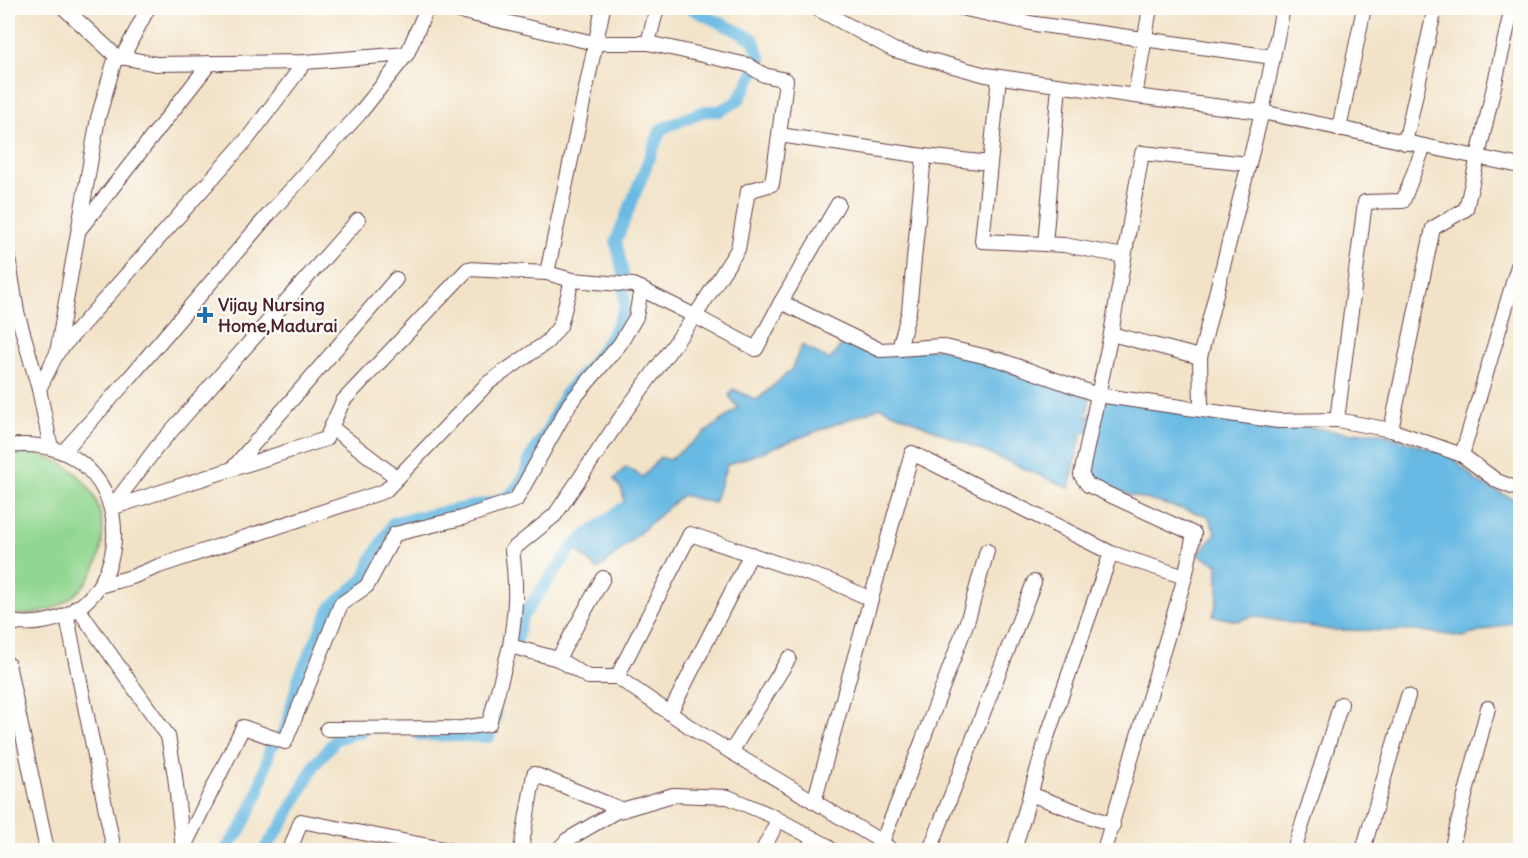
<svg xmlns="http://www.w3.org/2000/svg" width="1528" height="858" viewBox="0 0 1528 858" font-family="Delius,sans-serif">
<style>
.green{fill:#92d791;stroke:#6e7b5e;stroke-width:1.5}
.water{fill:#67b9e3;stroke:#586c87;stroke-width:1.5}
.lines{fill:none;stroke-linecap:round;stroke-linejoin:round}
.canal{stroke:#67b9e3;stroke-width:12}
.street-casing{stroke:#633c43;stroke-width:16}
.street{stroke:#fff;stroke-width:14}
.poi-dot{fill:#1f6fb2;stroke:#fdfcf7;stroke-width:2}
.labels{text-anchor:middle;stroke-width:5;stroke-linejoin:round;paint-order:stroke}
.poi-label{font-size:18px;font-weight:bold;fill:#4a1f2b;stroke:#fdfcf7;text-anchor:start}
</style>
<rect width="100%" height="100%" fill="#fdfcf7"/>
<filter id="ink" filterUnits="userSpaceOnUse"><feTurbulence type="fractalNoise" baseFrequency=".0167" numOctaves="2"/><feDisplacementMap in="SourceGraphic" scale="12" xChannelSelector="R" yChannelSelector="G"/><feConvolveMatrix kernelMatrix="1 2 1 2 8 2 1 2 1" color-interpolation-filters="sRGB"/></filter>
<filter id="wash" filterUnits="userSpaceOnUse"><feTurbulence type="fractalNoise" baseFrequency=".008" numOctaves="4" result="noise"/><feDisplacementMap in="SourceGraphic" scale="24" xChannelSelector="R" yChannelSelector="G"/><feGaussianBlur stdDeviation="1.35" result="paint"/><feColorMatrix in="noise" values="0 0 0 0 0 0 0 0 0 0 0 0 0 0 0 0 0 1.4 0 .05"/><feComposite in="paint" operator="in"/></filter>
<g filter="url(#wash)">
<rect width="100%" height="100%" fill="#f2e3c8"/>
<!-- green -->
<path class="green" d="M 12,454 C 21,454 32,453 40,455 C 117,474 125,576 53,608 C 39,614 22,616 8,613 L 8,455 Z"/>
<!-- water -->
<path class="water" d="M 845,340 L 879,355 L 940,348 L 1004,365 L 1090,397 L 1086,420 L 1107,398 L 1348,433 L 1376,432 L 1450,455 L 1477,482 L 1520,502 L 1520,620 L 1463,637 L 1421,631 L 1331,630 L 1253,616 L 1238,621 L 1213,616 L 1218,597 L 1218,564 L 1198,555 L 1216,533 L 1208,516 L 1115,491 L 1088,480 L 1087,466 L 1091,433 L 1082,432 L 1069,488 L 881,407 L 727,465 L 714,503 L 682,495 L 598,570 L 573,546 L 609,519 L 624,501 L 622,490 L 614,479 L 626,467 L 643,477 L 660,457 L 669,460 L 738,408 L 729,396 L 733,389 L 757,400 L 791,370 L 802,345 L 830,360 Z"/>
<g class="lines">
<!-- canal -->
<g class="canal">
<path d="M 516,643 L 522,617 L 573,546 L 621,509"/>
<path d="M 419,735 L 489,737 L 496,715"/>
<path d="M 225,850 L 241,829 L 257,796 L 270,749 L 285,730 L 299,677 L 331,607 L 364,579 L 373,557 L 394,522 L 499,501 L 513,492 L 524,477 L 531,456 L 547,431 L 565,394 L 593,362 L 613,333 L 625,308 L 623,273 L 616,241 L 661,129 L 704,111 L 719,111 L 738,101 L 761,60 L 753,39 L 690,8"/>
<path d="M 264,850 L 285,820 L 314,766 L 336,739 L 356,733 L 362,733"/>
</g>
</g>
</g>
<g filter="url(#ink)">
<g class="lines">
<!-- street casing -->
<g class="street-casing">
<g id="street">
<path d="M 64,8 L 116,56"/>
<path d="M 447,8 L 594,43 L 648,43 L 748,65 L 764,75 L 786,80 L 779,135 L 924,156 L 909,311 L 899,349 L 880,350 L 781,302"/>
<path d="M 816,8 L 894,50 L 986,75 L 1135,96 L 1150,8"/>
<path d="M 961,8 L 1035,24 L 1273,57"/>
<path d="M 648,43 L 657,8"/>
<path d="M 122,58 L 148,8"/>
<path d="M 999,77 L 982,241 L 1064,245 L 1124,256"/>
<path d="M 1135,96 L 1262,112 L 1520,166"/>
<path d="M 1339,129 L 1364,8"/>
<path d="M 1405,143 L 1435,8"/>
<path d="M 1424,146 L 1403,201 L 1365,202 L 1337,420 L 1391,430 L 1462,455 L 1497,481 L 1520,490"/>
<path d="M 924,156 L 990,163"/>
<path d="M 358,220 L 157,447 L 111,508 L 326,439 L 343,401 L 468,269 L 547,273 L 572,280 L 633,285 L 695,316 L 738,249 L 748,191 L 772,184 L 779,135"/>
<path d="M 79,230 L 210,63"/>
<path d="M 1045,244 L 1059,86"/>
<path d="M 8,256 L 17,312 L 39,389"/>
<path d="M 547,273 L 603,8"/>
<path d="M 1111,334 L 1200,357 L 1262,112 L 1283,8"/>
<path d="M 899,349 L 941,346 L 1000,360 L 1098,395 L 1278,421 L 1337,420"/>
<path d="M 57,353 L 248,138 L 305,62"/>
<path d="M 1200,357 L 1201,408"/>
<path d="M 331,427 L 397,478"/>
<path d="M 1391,430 L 1433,228 L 1466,209 L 1512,8"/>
<path d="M 8,446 C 152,429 147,642 8,622"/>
<path d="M 51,448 L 39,389 L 57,353 L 98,118 L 116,56 L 156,64 L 305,62 L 407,54 L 427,8"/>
<path d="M 63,452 L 131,376 L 269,214 L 360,113 L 407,54"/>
<path d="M 1462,455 L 1520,259"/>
<path d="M 233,468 L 396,279"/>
<path d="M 1185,577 L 1194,534 L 1088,485 L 1081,475 L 1111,334 L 1142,153 L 1249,164"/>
<path d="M 603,578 L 558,659 L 588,677 L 617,677 L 696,731 L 882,842 L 891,850"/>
<path d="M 99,586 L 132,577 L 159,566 L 385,491 L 488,383 L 547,342 L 560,326 L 572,280"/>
<path d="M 871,599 L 912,453 L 1111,553 L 1047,737 L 1014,850"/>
<path d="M 510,646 C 516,608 517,588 512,550 L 555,515 L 624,413 L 695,316 L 756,349 L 781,302 L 838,204"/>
<path d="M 8,664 L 47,850"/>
<path d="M 617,677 L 690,534 L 833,582 L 871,599 L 814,802"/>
<path d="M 670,713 L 751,554"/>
<path d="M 327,729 L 462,728 L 489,724 L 510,646 L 558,659"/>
<path d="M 731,752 L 789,658"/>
<path d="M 1030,794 L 1113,825"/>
<path d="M 882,842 L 922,742 L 968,619 L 987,551"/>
<path d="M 183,849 L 243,727 L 285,742 L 341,604 L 367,586 L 395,534 L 462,518 L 516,500 L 570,403 L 620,344 L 636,317 L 641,288"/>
<path d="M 114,850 L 67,617 L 77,607 L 168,736 L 175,776 L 183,849"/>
<path d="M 290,850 L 301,821 L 449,850"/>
<path d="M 521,850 L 534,774 L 623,810"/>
<path d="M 558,850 L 567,840 L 615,812 L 673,795 L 728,797 L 770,815 L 826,845 L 831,850"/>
<path d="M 763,850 L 778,820"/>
<path d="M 930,850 L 1034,582"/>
<path d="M 1104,850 L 1185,577 L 1111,553"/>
<path d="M 1294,850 L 1341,704"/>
<path d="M 1363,850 L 1408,696"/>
<path d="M 1451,850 L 1488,708"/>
</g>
</g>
<!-- street -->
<use href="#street" class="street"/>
</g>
</g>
<!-- markers -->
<path class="poi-dot" d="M202 306h6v6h6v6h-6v6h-6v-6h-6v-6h6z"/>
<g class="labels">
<!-- poi labels -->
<g class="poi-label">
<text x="218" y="311">Vijay Nursing<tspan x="218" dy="21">Home,Madurai</tspan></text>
</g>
</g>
<!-- margin -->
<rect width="1528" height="858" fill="none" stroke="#fdfcf7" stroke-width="30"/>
</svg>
